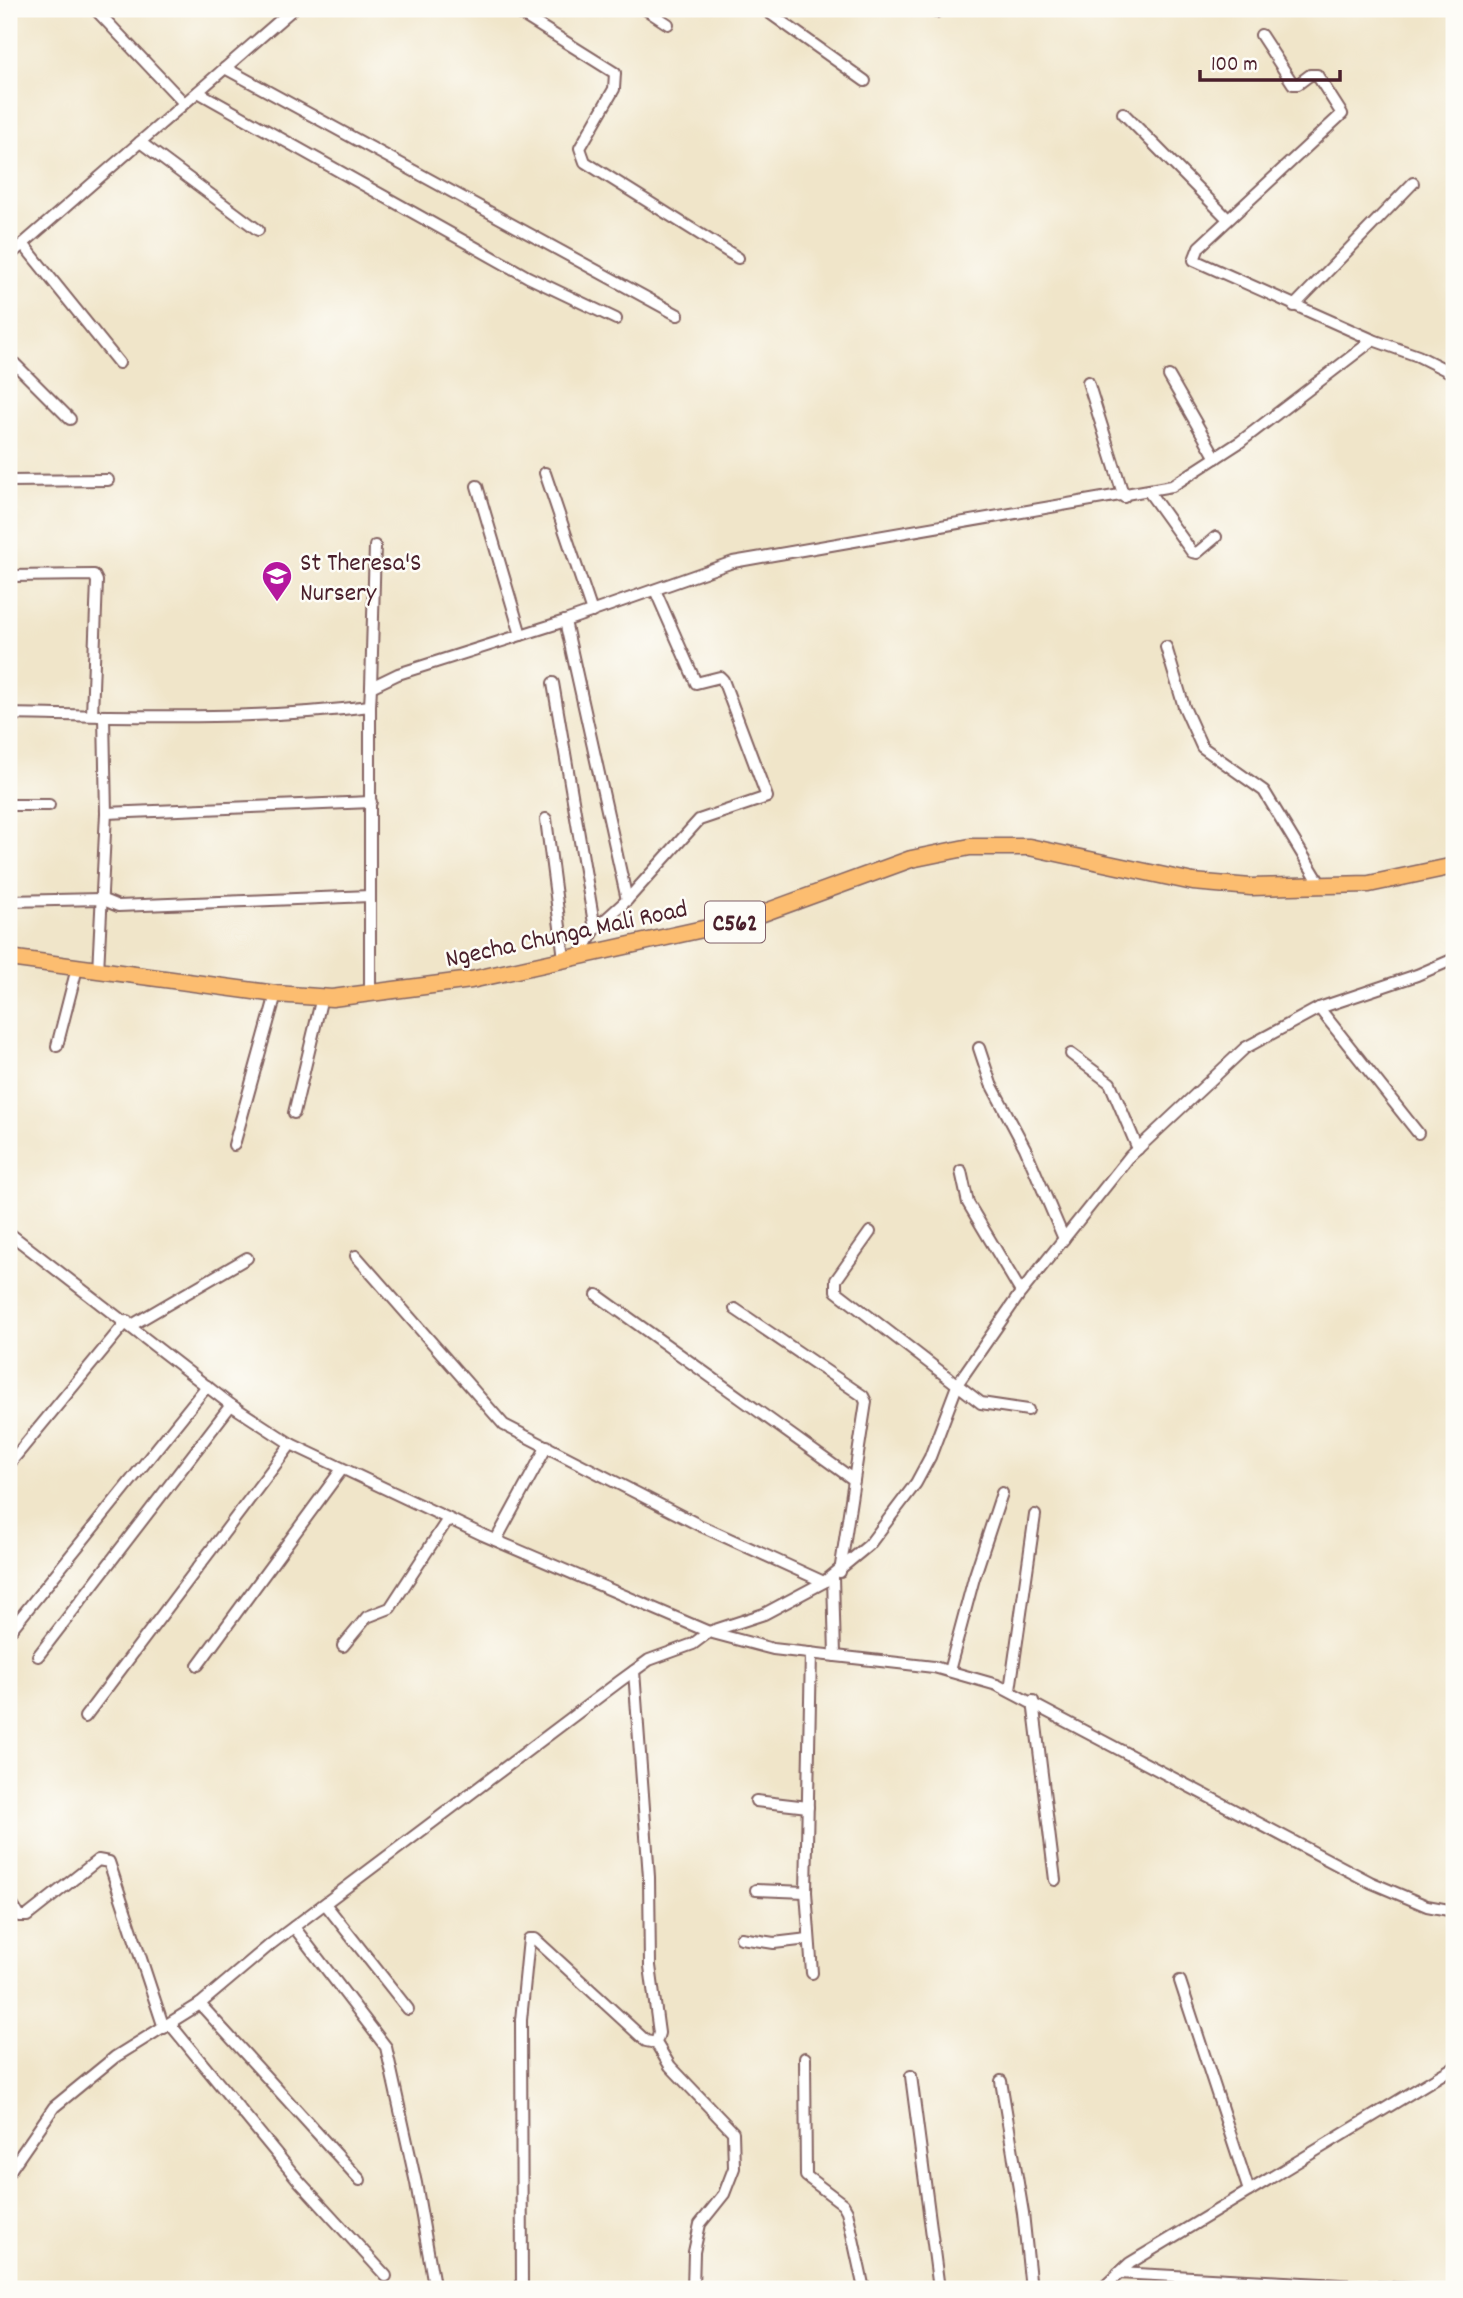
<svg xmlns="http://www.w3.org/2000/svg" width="1463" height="2298" viewBox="0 0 1463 2298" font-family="Dekko,sans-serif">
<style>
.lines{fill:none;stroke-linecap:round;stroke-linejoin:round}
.street-casing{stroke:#846462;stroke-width:14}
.primary-casing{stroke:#846462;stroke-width:19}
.street{stroke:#fff;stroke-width:10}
.primary{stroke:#fcbd6f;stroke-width:16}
.labels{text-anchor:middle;stroke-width:5;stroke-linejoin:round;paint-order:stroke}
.shield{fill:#fdfcf7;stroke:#806168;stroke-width:2}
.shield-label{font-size:24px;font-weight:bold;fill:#4a1f2b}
.poi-label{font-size:26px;fill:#4a1f2b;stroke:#fdfcf7;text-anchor:start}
.street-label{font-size:26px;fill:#4a1f2b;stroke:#fdfcf7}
</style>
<rect width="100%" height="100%" fill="#fdfcf7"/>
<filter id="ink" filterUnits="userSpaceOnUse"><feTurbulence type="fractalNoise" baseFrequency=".0143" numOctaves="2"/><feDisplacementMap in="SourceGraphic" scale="14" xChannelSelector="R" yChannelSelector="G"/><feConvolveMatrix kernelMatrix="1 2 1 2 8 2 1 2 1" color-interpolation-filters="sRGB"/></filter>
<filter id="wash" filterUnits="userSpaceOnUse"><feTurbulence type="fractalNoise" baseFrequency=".00686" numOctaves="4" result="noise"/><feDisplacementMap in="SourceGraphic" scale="28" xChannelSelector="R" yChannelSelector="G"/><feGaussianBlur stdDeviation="1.57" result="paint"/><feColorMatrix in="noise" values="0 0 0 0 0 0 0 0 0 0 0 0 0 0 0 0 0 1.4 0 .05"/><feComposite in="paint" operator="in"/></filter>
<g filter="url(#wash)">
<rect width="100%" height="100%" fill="#f0e5c9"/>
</g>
<g filter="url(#ink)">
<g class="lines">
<!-- street casing -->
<g class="street-casing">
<g id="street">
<path d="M 95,9 L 184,103"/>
<path d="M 513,9 L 615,73 L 614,89 L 580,148 L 585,162 L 738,258"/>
<path d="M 645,9 L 668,24"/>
<path d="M 764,9 L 865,81"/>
<path d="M 931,9 L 936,12"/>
<path d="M 1261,35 L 1293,84 L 1298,84 L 1310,75 L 1317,75 L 1342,114 L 1199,247 L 1194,260 L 1373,340"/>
<path d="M 225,68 L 678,315"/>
<path d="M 198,92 L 528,277 L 616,319"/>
<path d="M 1123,113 L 1228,219"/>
<path d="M 140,142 L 258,230"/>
<path d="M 23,244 L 119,363"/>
<path d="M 9,256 L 293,9"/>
<path d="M 1294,306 L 1413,183"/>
<path d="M 9,358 L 70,419"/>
<path d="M 1169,376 L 1216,458"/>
<path d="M 1088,382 L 1124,497"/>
<path d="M 545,473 L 592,612"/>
<path d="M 9,481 L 108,480"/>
<path d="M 477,486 L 521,635"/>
<path d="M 1149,492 L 1192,552 L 1197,553 L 1216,537"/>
<path d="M 9,576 L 94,575 L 97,581 L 92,715"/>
<path d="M 565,621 L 627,900 L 595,929 L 581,954"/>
<path d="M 1166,647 L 1184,707 L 1202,747 L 1264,791 L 1321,885"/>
<path d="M 553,683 L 595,929"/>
<path d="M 371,687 L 375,546"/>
<path d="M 370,706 L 371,687 L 398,674 L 565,621 L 733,562 L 1172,486 L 1240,442 L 1373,340 L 1418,356 L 1454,374"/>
<path d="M 9,714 C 129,716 250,721 370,706 L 370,993"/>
<path d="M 9,805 L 49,805"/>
<path d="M 106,813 L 371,802"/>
<path d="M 546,819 L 564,958"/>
<path d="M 627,900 L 699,820 L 767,797 L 723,680 L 720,677 L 696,683 L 655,590"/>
<path d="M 9,901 L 101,899 L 118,906 L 370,896"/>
<path d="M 98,971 L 106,813 L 104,717"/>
<path d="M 1319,1008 L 1418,1133"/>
<path d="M 57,1046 L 77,968"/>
<path d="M 979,1048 L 991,1084 L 1025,1148 L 1064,1239"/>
<path d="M 1071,1054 L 1110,1083 L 1138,1149"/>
<path d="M 294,1113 L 322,997"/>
<path d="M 234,1145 L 276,994"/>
<path d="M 961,1171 L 968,1203 L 1021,1292"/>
<path d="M 870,1232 L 836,1280 L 836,1291 L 981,1403 L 1028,1410"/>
<path d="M 9,1233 L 231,1405 L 291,1444 L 483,1535 L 709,1632 L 773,1649 L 934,1667 L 997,1685 L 1370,1882 L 1427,1906 L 1454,1911"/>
<path d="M 356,1256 L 504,1425 L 699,1525 L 824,1582"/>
<path d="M 597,1295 L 854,1480 L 840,1572"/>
<path d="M 735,1309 L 863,1396 L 866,1402 L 854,1480"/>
<path d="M 132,1325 L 247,1258"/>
<path d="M 9,1464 L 127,1321"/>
<path d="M 496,1540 L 547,1446"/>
<path d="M 833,1576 L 835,1656"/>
<path d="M 9,1632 L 207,1386"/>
<path d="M 343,1646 L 367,1617 L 390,1608 L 448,1519"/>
<path d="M 811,1653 L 806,1892 L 812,1973"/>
<path d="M 38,1656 L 231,1405"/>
<path d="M 198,1665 L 342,1469"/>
<path d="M 634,1671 L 649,1877 L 650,1966 L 659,2033 L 656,2043 L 670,2066 L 733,2132 L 734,2168 L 724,2194 L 700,2224 L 694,2252 L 693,2289"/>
<path d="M 949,1671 L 974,1578 L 1002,1493"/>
<path d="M 1010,1690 L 1035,1515"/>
<path d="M 1033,1701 L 1055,1880"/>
<path d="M 85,1717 L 291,1444"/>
<path d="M 756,1801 L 808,1807"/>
<path d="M 756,1890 L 806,1892"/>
<path d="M 9,1900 L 19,1916 L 27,1916 L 98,1860 L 109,1862 L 164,2028"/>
<path d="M 326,1905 L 408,2009"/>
<path d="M 294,1927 L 386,2047 L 416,2183 L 434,2285"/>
<path d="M 741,1938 L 774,1943 L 808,1939"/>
<path d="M 1180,1981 L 1249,2191"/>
<path d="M 200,2004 L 360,2180"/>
<path d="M 170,2024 L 299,2181 L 386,2276"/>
<path d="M 805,2058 L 806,2176 L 843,2204 L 847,2211 L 864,2289"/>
<path d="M 911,2076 L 939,2289"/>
<path d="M 1001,2081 L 1023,2213 L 1031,2289"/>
<path d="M 9,2172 L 54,2107 L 115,2057 L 200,2004 L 271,1944 L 620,1681 L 649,1660 L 693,1644 L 709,1632 L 764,1614 L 824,1582 L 869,1545 L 916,1483 L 930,1457 L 958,1383 L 1019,1295 L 1130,1156 L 1245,1048 L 1319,1008 L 1417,975 L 1454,959"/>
<path d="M 1118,2273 L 1414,2289"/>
<path d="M 522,2289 L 521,2020 L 529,1939 L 535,1939 L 646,2041 L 656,2043"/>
<path d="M 1102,2289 L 1130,2263 L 1454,2067"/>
</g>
</g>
<!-- primary casing -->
<g class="primary-casing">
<path id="primary" d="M 9,958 L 276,994 L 332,998 L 471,980 L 744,920 L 911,859 L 970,847 L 1029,847 L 1193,882 L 1251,887 L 1369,884 L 1454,866"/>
</g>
<!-- street -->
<use href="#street" class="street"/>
<!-- primary -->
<use href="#primary" class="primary"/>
</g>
</g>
<!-- icons -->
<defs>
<g id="school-pin" transform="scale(1.575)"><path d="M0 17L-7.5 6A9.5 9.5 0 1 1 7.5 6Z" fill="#b5179e" stroke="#fdfcf7"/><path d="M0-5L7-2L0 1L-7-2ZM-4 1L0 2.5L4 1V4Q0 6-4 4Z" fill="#fff"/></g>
</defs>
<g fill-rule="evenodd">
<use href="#school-pin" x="277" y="576"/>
</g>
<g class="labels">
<!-- shield labels -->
<rect class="shield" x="705" y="901.5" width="60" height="41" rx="5"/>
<g class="shield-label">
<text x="735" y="930">C562</text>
</g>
<!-- poi labels -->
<g class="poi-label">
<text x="300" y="570">St Theresa'S<tspan x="300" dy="30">Nursery</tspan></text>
</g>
<!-- street labels -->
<g class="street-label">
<text transform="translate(566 932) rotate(-12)" y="9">Ngecha Chunga Mali Road</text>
</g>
</g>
<!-- margin -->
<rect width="1463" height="2298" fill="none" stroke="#fdfcf7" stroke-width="35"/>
<!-- scale -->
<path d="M1200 70v10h140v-10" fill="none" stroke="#4a1f2b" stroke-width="3.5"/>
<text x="1211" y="70" font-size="21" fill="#4a1f2b" stroke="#fdfcf7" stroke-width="5" paint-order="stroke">100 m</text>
</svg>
